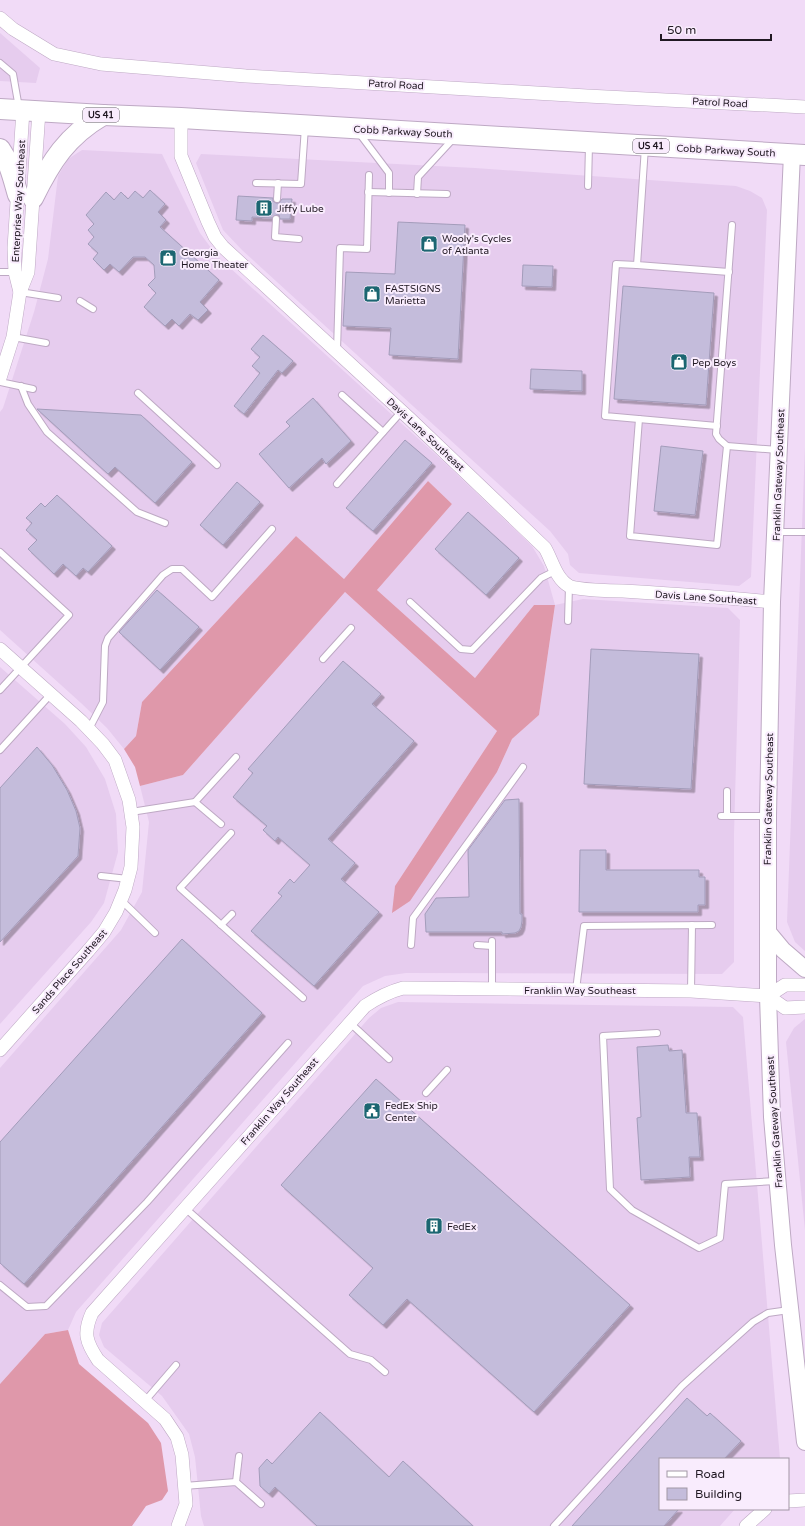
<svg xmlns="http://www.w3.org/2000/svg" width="805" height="1526" viewBox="0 0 805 1526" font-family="'Varela Round',sans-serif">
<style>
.built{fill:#e6ccee}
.forest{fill:#df98aa}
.building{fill:#c4bcdb;stroke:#a39cba;filter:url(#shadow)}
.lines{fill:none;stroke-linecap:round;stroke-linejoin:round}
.service-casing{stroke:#bea9c4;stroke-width:8}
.minor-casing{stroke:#bea9c4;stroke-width:14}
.tertiary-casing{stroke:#bea9c4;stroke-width:18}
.primary-casing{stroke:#bea9c4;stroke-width:22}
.service{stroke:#fff;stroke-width:6}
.minor{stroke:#fff;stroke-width:13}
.tertiary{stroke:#fff;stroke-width:16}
.primary{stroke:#fff;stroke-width:20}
.labels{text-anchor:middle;stroke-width:4;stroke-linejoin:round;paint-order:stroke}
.shield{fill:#f9ecfd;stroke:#615864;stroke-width:1}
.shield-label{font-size:9px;font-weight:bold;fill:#201822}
.street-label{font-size:10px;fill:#201822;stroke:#f9ecfd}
.poi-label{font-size:10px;fill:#201822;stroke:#f9ecfd;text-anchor:start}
</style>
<defs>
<filter id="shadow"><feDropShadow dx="3.5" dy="3.5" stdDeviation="0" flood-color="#0004"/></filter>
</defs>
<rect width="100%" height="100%" fill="#f1dbf7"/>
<!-- built -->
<g class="built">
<path d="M 0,33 L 40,68 L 36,83 L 0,81 Z"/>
<path d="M 82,150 L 162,154 L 200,233 L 217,256 L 444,462 L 532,546 L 544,566 L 555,605 L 583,599 L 728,608 L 740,620 L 734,834 L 734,962 L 722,974 L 406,973 L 385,976 L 363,986 L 76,1312 L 68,1330 L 45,1334 L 0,1384 L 0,1068 L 121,930 L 142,892 L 149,822 L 140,786 L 183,775 L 345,592 L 497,731 L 395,886 L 393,913 L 497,772 L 512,739 L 539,715 L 555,606 L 534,605 L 475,678 L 377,590 L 452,504 L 428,481 L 344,579 L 296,536 L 142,702 L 136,736 L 124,749 L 107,728 L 81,703 L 0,630 L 0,412 L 3,408 L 34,312 L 48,259 L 58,176 L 68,159 Z"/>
<path d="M 201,154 L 475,168 L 736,186 L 750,191 L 762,198 L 767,210 L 751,577 L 739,586 L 579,573 L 570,565 L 568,554 L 550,531 L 242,250 L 223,230 L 196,163 Z"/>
<path d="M 805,447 L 805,951 L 795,942 L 787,922 Z"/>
<path d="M 0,667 L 65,724 L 86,747 L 105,779 L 116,814 L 118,852 L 104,903 L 91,922 L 0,1024 Z"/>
<path d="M 398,1002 L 733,1007 L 743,1017 L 780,1459 L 660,1459 L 660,1509 L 735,1509 L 720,1526 L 204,1526 L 201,1516 L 195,1457 L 189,1434 L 162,1396 L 104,1347 L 99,1335 L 102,1323 L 369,1018 L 381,1008 Z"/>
<path d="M 805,1019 L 805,1230 L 786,1042 L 794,1028 Z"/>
</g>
<!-- forest -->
<g class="forest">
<path d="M 428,481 L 452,504 L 377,590 L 475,678 L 534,605 L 555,605 L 539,715 L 512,739 L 497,772 L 410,901 L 392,913 L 395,886 L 497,731 L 345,592 L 183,775 L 140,786 L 135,767 L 124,749 L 136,736 L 142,702 L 296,536 L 344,579 Z"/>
<path d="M 68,1330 L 79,1364 L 148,1423 L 161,1443 L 168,1491 L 162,1500 L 146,1506 L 132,1526 L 0,1526 L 0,1384 L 45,1334 Z"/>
</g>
<!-- building -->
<g class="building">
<path d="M 150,190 L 165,204 L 158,212 L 166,220 L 160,227 L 219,280 L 200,302 L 208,310 L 198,320 L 190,314 L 179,326 L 172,319 L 165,326 L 144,307 L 156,293 L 148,285 L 155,278 L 154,265 L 145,257 L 133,257 L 119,272 L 110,264 L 104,270 L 93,259 L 98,253 L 88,244 L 94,237 L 88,230 L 94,224 L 86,215 L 106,192 L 114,200 L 121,192 L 128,199 L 135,191 L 143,198 Z"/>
<path d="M 238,196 L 273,198 L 273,201 L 276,203 L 279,203 L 282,199 L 292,199 L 290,219 L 280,219 L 279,215 L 276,215 L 272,218 L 252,217 L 252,221 L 236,220 Z"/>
<path d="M 398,222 L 465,225 L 458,359 L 389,355 L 391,328 L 343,326 L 346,272 L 395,274 Z"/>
<path d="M 523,265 L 553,266 L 552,287 L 522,286 Z"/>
<path d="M 623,286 L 714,293 L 706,405 L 614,399 Z"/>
<path d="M 263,335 L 293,361 L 282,373 L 278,370 L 244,414 L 234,406 L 260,373 L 252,366 L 260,357 L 251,349 Z"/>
<path d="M 531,369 L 582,371 L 582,391 L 530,389 Z"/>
<path d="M 313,398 L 351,441 L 326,464 L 322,458 L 289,488 L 259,454 L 290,426 L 286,422 Z"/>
<path d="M 37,409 L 141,415 L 192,462 L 155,503 L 115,467 L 108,474 Z"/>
<path d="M 405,440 L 432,463 L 373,531 L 346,508 Z"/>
<path d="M 661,446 L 703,451 L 695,515 L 654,511 Z"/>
<path d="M 237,482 L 260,502 L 223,545 L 200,525 Z"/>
<path d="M 57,495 L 112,546 L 88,572 L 83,568 L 76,576 L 63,564 L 54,574 L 28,549 L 37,540 L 26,530 L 32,523 L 26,518 L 41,503 L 45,507 Z"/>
<path d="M 468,512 L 519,558 L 486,595 L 435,549 Z"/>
<path d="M 157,590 L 199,627 L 160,670 L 119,632 Z"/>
<path d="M 591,649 L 699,654 L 691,789 L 584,784 Z"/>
<path d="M 343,661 L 381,694 L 372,704 L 414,741 L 328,839 L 355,863 L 341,879 L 379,912 L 314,986 L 251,931 L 282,896 L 278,893 L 290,879 L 294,883 L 310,865 L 278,837 L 275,841 L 263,830 L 267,826 L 233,797 L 253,773 L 248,769 Z"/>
<path d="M 37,747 L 52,765 L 67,790 L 76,811 L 80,828 L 78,856 L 0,942 L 0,788 Z"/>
<path d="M 519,799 L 520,914 L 522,914 L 522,921 L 521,927 L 519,931 L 515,933 L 502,934 L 502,932 L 426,932 L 425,914 L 436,898 L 469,897 L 468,850 L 505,800 Z"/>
<path d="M 580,850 L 606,850 L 606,870 L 699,870 L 699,877 L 705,877 L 705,905 L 698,905 L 698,912 L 579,912 Z"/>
<path d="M 182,939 L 262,1013 L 24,1284 L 0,1263 L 0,1142 Z"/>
<path d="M 668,1045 L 669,1051 L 682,1050 L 686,1113 L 697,1113 L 700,1157 L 689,1157 L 690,1177 L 641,1180 L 637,1118 L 641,1117 L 637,1047 Z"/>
<path d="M 376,1079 L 630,1305 L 534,1412 L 407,1299 L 383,1325 L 349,1295 L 373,1268 L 281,1185 Z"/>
<path d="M 687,1398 L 707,1416 L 710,1413 L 741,1441 L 724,1459 L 660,1459 L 660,1509 L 679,1509 L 664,1526 L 572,1526 Z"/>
<path d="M 320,1412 L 389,1477 L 403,1461 L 473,1526 L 317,1526 L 275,1487 L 269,1494 L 260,1486 L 259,1468 L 267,1459 L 272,1464 Z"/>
</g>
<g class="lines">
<!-- service casing -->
<g class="service-casing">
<g id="service">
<path d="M 0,63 L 13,74 L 19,108"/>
<path d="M 359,133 L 389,173 L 389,193"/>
<path d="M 645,147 L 637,265 L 729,272"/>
<path d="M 256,183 L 301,184 L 305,127"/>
<path d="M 588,186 L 589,145"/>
<path d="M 368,192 L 447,194"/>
<path d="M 417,194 L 418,177 L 453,139"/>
<path d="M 277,199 L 278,183"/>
<path d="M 276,219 L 275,237 L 299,239"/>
<path d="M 732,225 L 716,434 L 719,439 L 727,446 L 778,450"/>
<path d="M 637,265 L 616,264 L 605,416 L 717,426"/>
<path d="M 0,272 L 15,272"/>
<path d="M 20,292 L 58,298"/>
<path d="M 80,301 L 93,309"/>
<path d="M 13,337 L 46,343"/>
<path d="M 337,351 L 340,248 L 367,249 L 369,175"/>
<path d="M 0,382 L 33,389"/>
<path d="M 21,386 L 28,404 L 47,432 L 137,512 L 165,523"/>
<path d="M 138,393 L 217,465"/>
<path d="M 342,395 L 383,432"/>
<path d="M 639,419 L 630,536 L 717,545 L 727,446"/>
<path d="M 337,484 L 402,411"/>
<path d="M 777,532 L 805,532"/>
<path d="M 0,552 L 69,615 L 0,690"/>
<path d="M 410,602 L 461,649 L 472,650 L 541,578 L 555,571"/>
<path d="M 568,621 L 569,586"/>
<path d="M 323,659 L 351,628"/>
<path d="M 89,729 L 103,702 L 105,646 L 108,638 L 163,575 L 172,569 L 182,569 L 212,597 L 272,529"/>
<path d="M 0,750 L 51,694"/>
<path d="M 195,802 L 236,757"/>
<path d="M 131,812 L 195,802 L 221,824"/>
<path d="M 721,816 L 768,816"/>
<path d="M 727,816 L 727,791"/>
<path d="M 231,833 L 180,888 L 303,998"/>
<path d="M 101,876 L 128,879"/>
<path d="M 121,900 L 155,933"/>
<path d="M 221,925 L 232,914"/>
<path d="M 492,941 L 492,989"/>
<path d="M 411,945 L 413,918 L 523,767"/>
<path d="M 477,945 L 492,946"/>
<path d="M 576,990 L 584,926 L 712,925"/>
<path d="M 691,991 L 692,925"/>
<path d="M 349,1022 L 389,1059"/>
<path d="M 657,1033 L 603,1036 L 610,1189 L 632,1210 L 699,1248 L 720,1238 L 725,1184 L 776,1181"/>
<path d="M 426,1093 L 447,1070"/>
<path d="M 185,1208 L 350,1354 L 371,1360 L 385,1372"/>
<path d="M 0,1285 L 27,1307 L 46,1306 L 147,1202 L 288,1043"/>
<path d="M 145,1401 L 176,1365"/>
<path d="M 236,1482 L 239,1456"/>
<path d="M 184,1486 L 236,1482 L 261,1504"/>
<path d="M 554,1526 L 682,1386 L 713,1358 L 753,1322 L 768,1313 L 789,1310"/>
</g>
</g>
<!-- minor casing -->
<g class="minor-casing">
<g id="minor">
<path d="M 0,18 L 13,29 L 54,54 L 101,64 L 246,76 L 587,96 L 805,107"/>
<path d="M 181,118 L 181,156 L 208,222 L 215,237 L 223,247 L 410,419 L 545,548 C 552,560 556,579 569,586 C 577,590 612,591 623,591 C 673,594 723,597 772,602"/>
<path d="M 20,292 L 15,272 L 14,248 L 23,110"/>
<path d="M 0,378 L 13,337 L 20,292 L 28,272 L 39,111"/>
<path d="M 0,649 L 81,721 L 103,744 L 115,760 L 129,800 L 133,827 L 131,867 L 125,890 L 116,912 L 104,932 L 88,951 L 0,1050"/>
<path d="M 768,996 L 785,1008 L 805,1007"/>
<path d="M 768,996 L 785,985 L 805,985"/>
<path d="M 788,1501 L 805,1500"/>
<path d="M 178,1526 L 186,1504 L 182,1455 L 177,1437 L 165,1419 L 98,1360 C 86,1342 83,1333 92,1313 L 365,1006 C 377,998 388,992 403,988 L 691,991 L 768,996"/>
<path d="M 746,1526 L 765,1509"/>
</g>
</g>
<!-- tertiary casing -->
<g class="tertiary-casing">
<g id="tertiary">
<path d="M 792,154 L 772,602 L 768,816 L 768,996 L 772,1117 L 783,1245 L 805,1442"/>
<path d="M 768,932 L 783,950 L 805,969"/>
</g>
</g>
<!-- primary casing -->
<g class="primary-casing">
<g id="primary">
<path d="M 0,109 L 103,115 L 181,118 L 805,155"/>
<path d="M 0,149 C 10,163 13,178 18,195"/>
<path d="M 33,198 C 51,161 67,136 103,115"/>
</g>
</g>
<!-- service -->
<use href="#service" class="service"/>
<!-- minor -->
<use href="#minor" class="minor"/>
<!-- tertiary -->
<use href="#tertiary" class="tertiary"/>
<!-- primary -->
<use href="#primary" class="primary"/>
</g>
<!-- icons -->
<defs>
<g id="building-square" transform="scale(0.9)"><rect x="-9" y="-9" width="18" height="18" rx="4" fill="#1b6671" stroke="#f9ecfd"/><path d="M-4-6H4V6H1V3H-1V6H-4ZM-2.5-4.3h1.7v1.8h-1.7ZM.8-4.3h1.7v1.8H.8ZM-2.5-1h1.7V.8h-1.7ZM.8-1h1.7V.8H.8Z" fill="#fff"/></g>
<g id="shop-square" transform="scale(0.9)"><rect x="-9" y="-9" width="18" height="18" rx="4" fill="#1b6671" stroke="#f9ecfd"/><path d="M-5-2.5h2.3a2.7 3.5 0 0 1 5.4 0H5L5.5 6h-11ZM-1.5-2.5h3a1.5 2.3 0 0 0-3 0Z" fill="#fff"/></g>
<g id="civic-square" transform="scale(0.9)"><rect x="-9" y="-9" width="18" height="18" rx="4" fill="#1b6671" stroke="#f9ecfd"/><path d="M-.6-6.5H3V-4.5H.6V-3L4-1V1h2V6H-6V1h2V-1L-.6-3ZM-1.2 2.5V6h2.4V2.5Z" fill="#fff"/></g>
</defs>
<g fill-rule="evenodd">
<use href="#building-square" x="264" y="208"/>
<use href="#shop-square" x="429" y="244"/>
<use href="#shop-square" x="168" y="258"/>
<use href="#shop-square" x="372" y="294"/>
<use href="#shop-square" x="679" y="362"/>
<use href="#civic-square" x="372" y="1111"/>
<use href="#building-square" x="434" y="1226"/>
</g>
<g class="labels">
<!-- shield labels -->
<g class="shield">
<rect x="83" y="108" width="36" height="14" rx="3"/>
<rect x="633" y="139" width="36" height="14" rx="3"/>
</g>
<g class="shield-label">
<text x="101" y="118">US 41</text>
<text x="651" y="149">US 41</text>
</g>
<!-- street labels -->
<g class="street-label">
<text transform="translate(396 84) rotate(3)" y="4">Patrol Road</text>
<text transform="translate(720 102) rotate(3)" y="4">Patrol Road</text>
<text transform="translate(403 131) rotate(3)" y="4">Cobb Parkway South</text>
<text transform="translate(726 150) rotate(3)" y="4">Cobb Parkway South</text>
<text transform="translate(18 201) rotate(-87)" y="4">Enterprise Way Southeast</text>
<text transform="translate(426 434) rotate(43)" y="4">Davis Lane Southeast</text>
<text transform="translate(778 475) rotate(-88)" y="4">Franklin Gateway Southeast</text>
<text transform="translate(706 597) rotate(4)" y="4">Davis Lane Southeast</text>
<text transform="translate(768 799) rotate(-89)" y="4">Franklin Gateway Southeast</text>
<text transform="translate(69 971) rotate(-49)" y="4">Sands Place Southeast</text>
<text x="580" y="994">Franklin Way Southeast</text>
<text transform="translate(279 1101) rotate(-49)" y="4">Franklin Way Southeast</text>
<text transform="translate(774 1122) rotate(-94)" y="4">Franklin Gateway Southeast</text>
</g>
<!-- poi labels -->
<g class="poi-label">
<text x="277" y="212">Jiffy Lube</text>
<text x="442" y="242">Wooly's Cycles<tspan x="442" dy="12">of Atlanta</tspan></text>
<text x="181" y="256">Georgia<tspan x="181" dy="12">Home Theater</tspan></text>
<text x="385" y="292">FASTSIGNS<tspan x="385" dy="12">Marietta</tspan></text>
<text x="692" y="366">Pep Boys</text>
<text x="385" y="1109">FedEx Ship<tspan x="385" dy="12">Center</tspan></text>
<text x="447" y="1230">FedEx</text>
</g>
</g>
<!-- legend -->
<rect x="659" y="1458" width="130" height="52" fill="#f9ecfd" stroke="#a297a5"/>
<rect x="667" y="1471" width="20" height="6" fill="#ffffff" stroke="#a297a5"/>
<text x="695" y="1478" font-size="12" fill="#201822">Road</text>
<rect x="667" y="1488" width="20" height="12" fill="#c4bcdb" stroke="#a297a5"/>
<text x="695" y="1498" font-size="12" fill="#201822">Building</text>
<!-- scale -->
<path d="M661 34v6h110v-6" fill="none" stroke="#201822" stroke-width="2"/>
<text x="667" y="34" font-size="12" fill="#201822" stroke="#f9ecfd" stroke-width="3" paint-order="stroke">50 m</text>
</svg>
